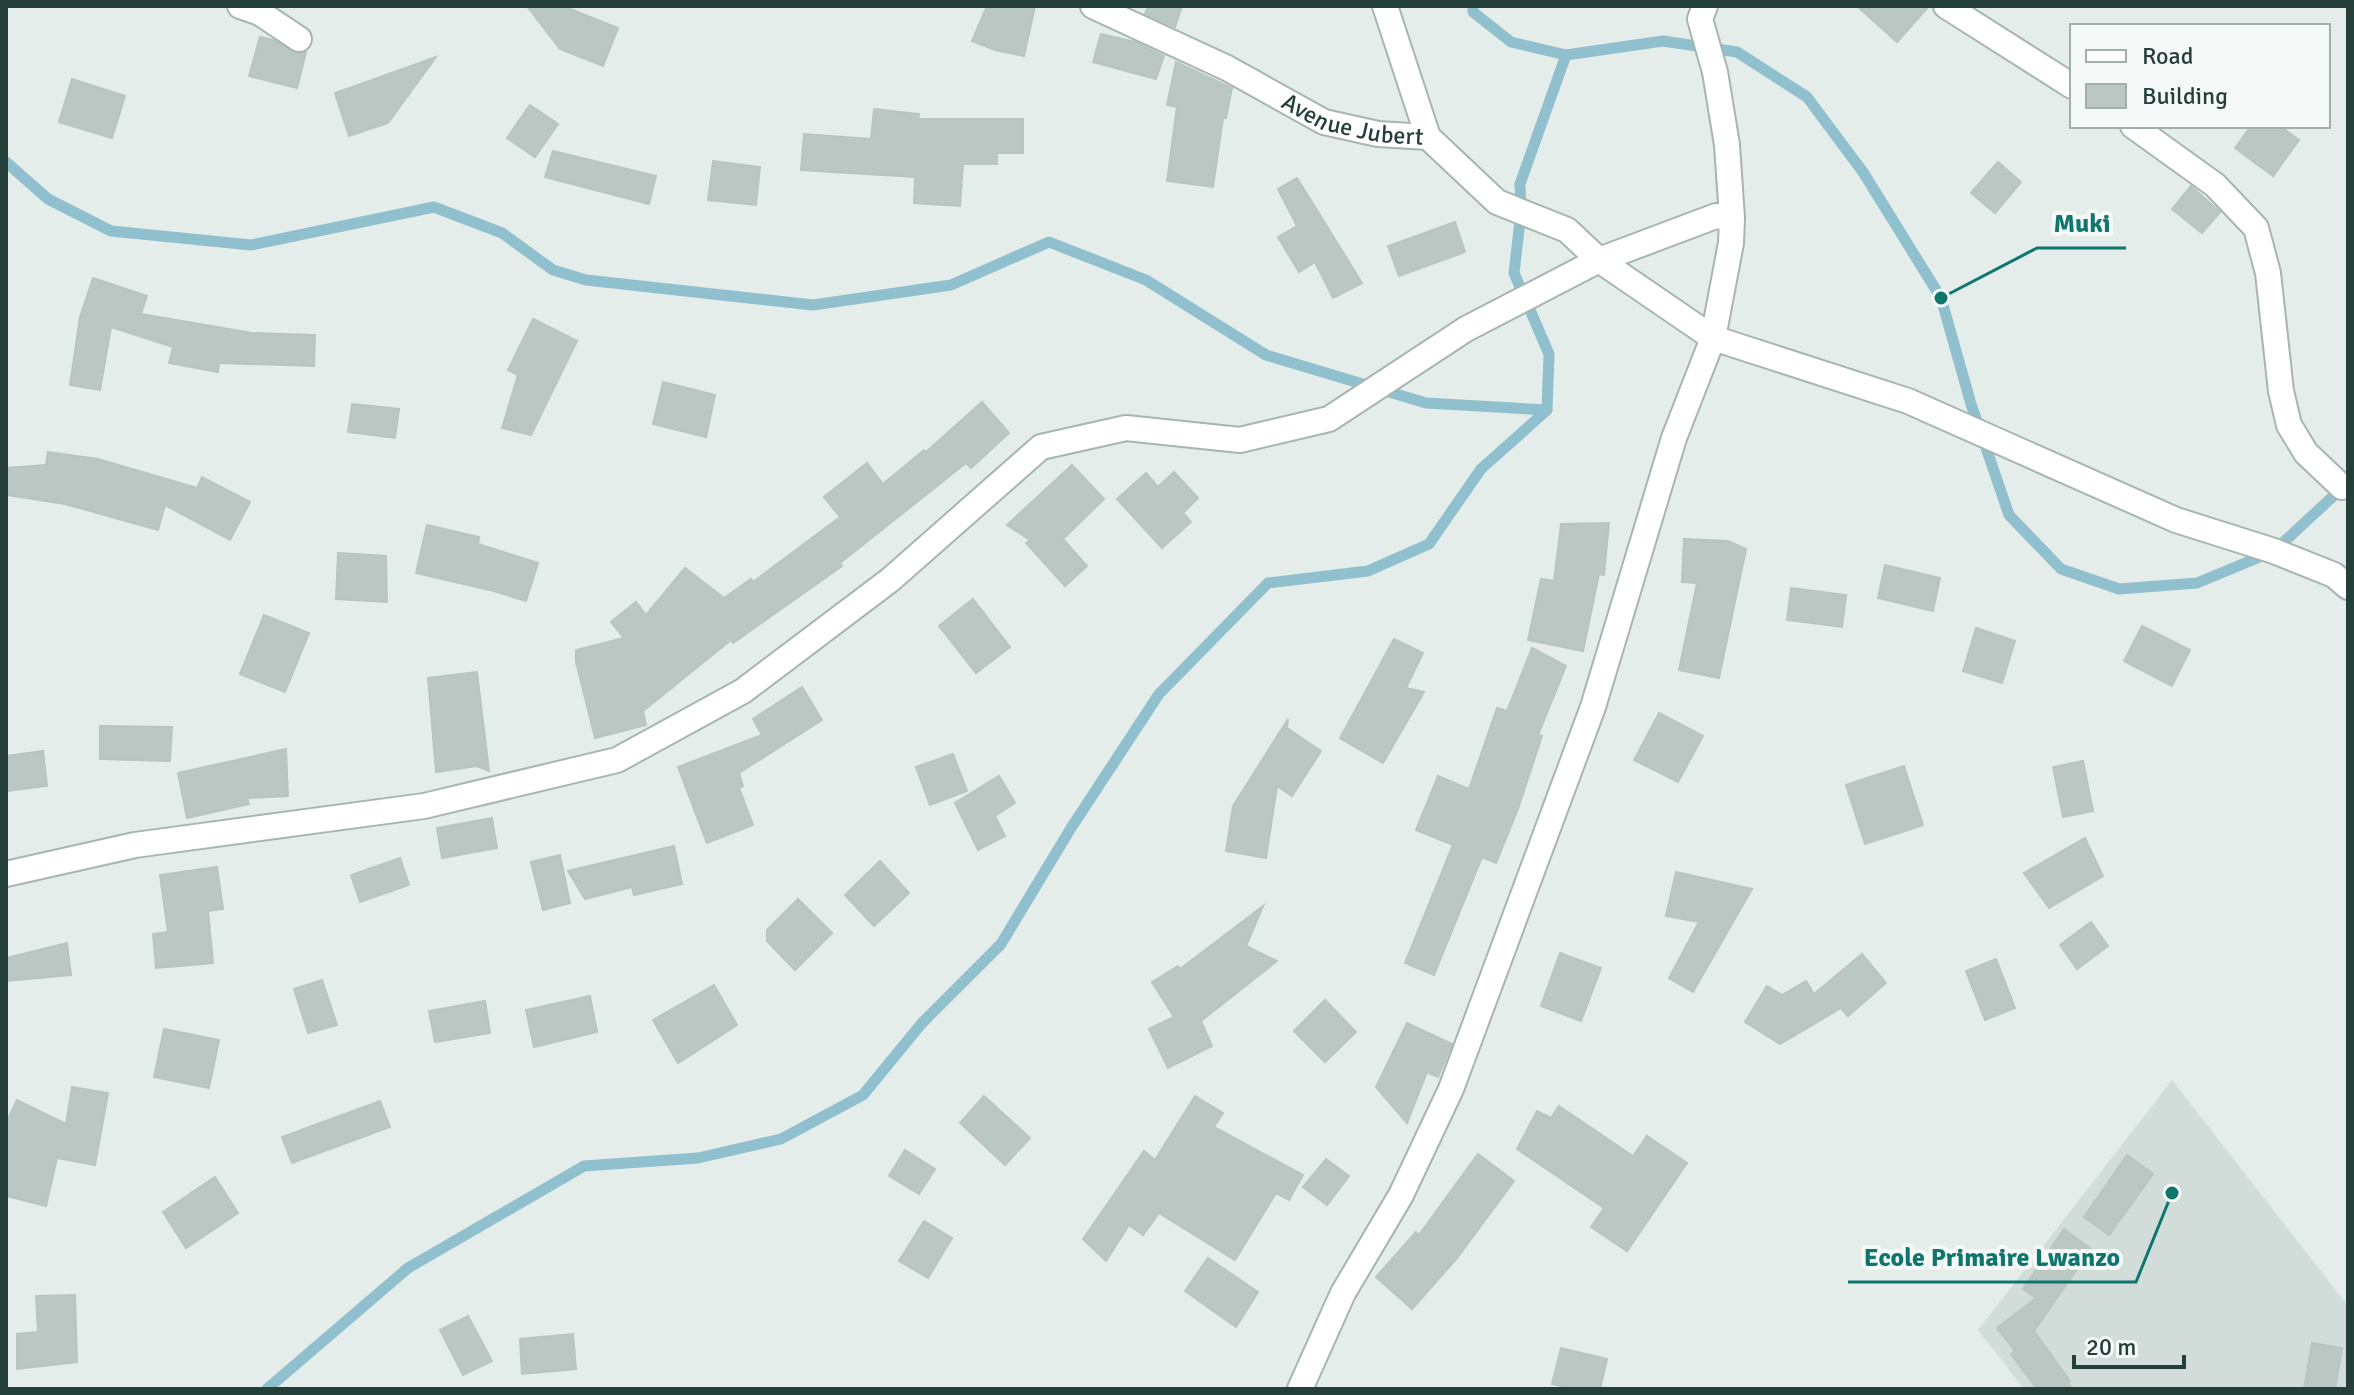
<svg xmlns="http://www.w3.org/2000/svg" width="2354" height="1395" viewBox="0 0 2354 1395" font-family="Signika,sans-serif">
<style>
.built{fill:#d2ddd9}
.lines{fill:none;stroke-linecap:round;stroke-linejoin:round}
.stream{stroke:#90bfce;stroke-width:11}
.building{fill:#bac7c3;stroke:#b7c6c1;stroke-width:2}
.minor-casing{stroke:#a7b5b1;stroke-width:28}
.minor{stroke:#fff;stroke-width:24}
.labels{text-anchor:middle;stroke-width:8;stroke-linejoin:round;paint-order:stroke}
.street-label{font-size:24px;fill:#243e39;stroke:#f5f9f7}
.leader{fill:none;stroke:#0f766e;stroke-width:3}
.callout-dot{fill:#0f766e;stroke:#f5f9f7;stroke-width:3}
.callout-label{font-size:26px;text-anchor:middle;font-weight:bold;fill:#0f766e;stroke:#f5f9f7;stroke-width:8;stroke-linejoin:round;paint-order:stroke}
</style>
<rect width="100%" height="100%" fill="#e4edea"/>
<!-- built -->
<path class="built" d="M 2172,1080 L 2348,1306 L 2348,1389 L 2024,1389 L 1978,1330 Z"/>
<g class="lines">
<!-- stream -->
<g class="stream">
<path d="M 1473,6 L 1473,12 L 1511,42 L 1566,55 L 1663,41 L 1737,52 L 1807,97 L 1863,172 L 1941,298 L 1971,404 L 2009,515 L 2061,569 L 2119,589 L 2197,583 L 2274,551 L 2342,488"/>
<path d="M 6,162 L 48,199 L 111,231 L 251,245 L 434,207 L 502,233 L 553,270 L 586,280 L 813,305 L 951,285 L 1049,242 L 1146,280 L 1266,355 L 1426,403 L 1547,410"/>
<path d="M 267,1389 L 408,1268 L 584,1166 L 698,1158 L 781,1139 L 863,1095 L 922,1023 L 1001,944 L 1071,828 L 1159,694 L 1268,583 L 1368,571 L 1429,544 L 1481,469 L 1547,410 L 1549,354 L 1514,273 L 1521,212 L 1520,184 L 1566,55"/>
</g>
</g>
<!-- building -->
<g class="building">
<path d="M 527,6 L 563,6 L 618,28 L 603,66 L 560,49 Z"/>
<path d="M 987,6 L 1035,6 L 1024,56 L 995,50 L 972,41 Z"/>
<path d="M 1148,6 L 1182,6 L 1175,27 L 1145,14 Z"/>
<path d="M 1857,6 L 1929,6 L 1897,42 Z"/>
<path d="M 1101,34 L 1135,42 L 1164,56 L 1156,79 L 1093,62 Z"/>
<path d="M 260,37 L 274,40 L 297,54 L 306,52 L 297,88 L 249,76 Z"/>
<path d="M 436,57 L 388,123 L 349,136 L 335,93 Z"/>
<path d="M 1176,62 L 1232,88 L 1226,118 L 1223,118 L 1213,187 L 1167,181 L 1177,107 L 1167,105 Z"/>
<path d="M 72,79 L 125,96 L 112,138 L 59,122 Z"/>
<path d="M 530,105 L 558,124 L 535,157 L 507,138 Z"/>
<path d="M 874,109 L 919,114 L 918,119 L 1023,119 L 1023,153 L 997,153 L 997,164 L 963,164 L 960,206 L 914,203 L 915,177 L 801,170 L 804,134 L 871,139 Z"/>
<path d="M 2251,126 L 2280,126 L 2299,140 L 2273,176 L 2235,148 Z"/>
<path d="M 553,151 L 656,176 L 649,204 L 545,177 Z"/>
<path d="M 713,161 L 760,167 L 756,205 L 708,200 Z"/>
<path d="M 1998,162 L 2021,182 L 1995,213 L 1971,193 Z"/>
<path d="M 1297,178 L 1362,283 L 1333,298 L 1315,262 L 1299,272 L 1278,237 L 1297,226 L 1278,189 Z"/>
<path d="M 2191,186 L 2220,212 L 2202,233 L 2172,209 Z"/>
<path d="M 1455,222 L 1465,252 L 1399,276 L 1388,246 Z"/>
<path d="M 93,278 L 147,296 L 141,314 L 252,333 L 315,335 L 314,366 L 219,363 L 218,372 L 169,363 L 173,347 L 111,327 L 100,390 L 70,385 L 80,317 Z"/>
<path d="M 533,319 L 577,341 L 531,435 L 502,428 L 518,375 L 508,370 Z"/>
<path d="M 663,382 L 715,395 L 706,437 L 653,424 Z"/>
<path d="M 982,402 L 1009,433 L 971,468 L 966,463 L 840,563 L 842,566 L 733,643 L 731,640 L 643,711 L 646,725 L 595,738 L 576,662 L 576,650 L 624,638 L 611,622 L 636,602 L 646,615 L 685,568 L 724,598 L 751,579 L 753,582 L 840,517 L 824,497 L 867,463 L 883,484 L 924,450 L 926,452 Z"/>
<path d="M 352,404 L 399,409 L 395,438 L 348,432 Z"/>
<path d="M 48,452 L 98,459 L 197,488 L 202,477 L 250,502 L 230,540 L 165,505 L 158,530 L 65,504 L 6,495 L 6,468 L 46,465 Z"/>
<path d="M 1072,465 L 1104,499 L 1063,539 L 1087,566 L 1065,586 L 1026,543 L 1030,540 L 1007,525 Z"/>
<path d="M 1174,472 L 1198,498 L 1183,513 L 1191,522 L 1162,548 L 1117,499 L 1146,473 L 1158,487 Z"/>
<path d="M 1609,523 L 1604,575 L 1599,574 L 1583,651 L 1528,640 L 1541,579 L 1554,581 L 1561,524 Z"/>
<path d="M 427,525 L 479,537 L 478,544 L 538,563 L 526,601 L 494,591 L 416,573 Z"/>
<path d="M 1684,539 L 1728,541 L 1746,549 L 1719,678 L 1679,670 L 1697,583 L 1682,582 Z"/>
<path d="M 338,553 L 386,556 L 387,602 L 336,599 Z"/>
<path d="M 1885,565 L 1940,578 L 1933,611 L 1878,598 Z"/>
<path d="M 1791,588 L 1846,595 L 1842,627 L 1787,620 Z"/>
<path d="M 973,599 L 1010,647 L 976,673 L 939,626 Z"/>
<path d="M 264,615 L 309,633 L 285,692 L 240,674 Z"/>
<path d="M 2142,626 L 2190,650 L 2172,686 L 2124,661 Z"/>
<path d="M 1976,628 L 2015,641 L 2002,683 L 1963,671 Z"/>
<path d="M 1394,639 L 1423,653 L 1406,688 L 1424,692 L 1383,763 L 1340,738 Z"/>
<path d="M 1532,648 L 1566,666 L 1538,735 L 1542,736 L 1518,809 L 1496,863 L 1482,857 L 1434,975 L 1405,963 L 1453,845 L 1416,830 L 1438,776 L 1469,789 L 1497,708 L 1507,711 Z"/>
<path d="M 477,672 L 489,771 L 477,766 L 436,772 L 428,678 Z"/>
<path d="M 802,687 L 822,720 L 739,773 L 743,786 L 739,788 L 753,825 L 707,843 L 678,767 L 762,735 L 753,719 Z"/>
<path d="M 1659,713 L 1703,736 L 1678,782 L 1634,760 Z"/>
<path d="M 1288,719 L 1287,728 L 1321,751 L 1292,796 L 1277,786 L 1266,858 L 1226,851 L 1233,806 Z"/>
<path d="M 100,726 L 172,727 L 170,761 L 100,759 Z"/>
<path d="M 286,749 L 288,796 L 247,798 L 249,804 L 187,818 L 178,773 Z"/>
<path d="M 43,751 L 47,786 L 6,791 L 6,756 Z"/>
<path d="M 953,754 L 967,791 L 930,805 L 916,767 Z"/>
<path d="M 2083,761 L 2093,811 L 2063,817 L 2053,767 Z"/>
<path d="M 1904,766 L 1923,825 L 1865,844 L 1846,785 Z"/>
<path d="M 999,776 L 1015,803 L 995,816 L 1005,836 L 978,850 L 955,803 Z"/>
<path d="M 492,818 L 497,848 L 442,858 L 437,828 Z"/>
<path d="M 2085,838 L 2103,876 L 2049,908 L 2024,873 Z"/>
<path d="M 674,846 L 682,884 L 634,895 L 632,887 L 585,899 L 568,871 Z"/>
<path d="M 560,855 L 570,903 L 543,910 L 531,862 Z"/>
<path d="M 400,858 L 409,885 L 360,902 L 351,875 Z"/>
<path d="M 880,861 L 909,893 L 874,926 L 845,895 Z"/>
<path d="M 217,867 L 223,909 L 208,911 L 213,963 L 156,968 L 153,934 L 168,932 L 160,875 Z"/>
<path d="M 1676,872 L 1752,889 L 1693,992 L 1669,978 L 1699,922 L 1666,916 Z"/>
<path d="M 798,899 L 832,933 L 795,970 L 767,941 L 767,930 Z"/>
<path d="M 1263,906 L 1246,946 L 1277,961 L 1201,1021 L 1212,1046 L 1168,1068 L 1149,1029 L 1174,1017 L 1152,982 L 1178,966 L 1180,969 Z"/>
<path d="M 2091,922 L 2108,946 L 2077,969 L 2060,945 Z"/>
<path d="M 67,943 L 71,975 L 6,981 L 6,958 Z"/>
<path d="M 1560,953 L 1601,968 L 1581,1021 L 1541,1006 Z"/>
<path d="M 1862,954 L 1886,983 L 1848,1016 L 1841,1008 L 1780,1044 L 1745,1022 L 1767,986 L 1782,995 L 1806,981 L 1814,994 Z"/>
<path d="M 1996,959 L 2015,1008 L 1985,1020 L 1966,971 Z"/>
<path d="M 322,980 L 337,1025 L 308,1033 L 294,989 Z"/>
<path d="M 714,985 L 737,1025 L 678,1063 L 653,1020 Z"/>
<path d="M 590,996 L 597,1032 L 534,1047 L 526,1010 Z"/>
<path d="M 1325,1000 L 1356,1032 L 1325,1062 L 1294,1031 Z"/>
<path d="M 485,1001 L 490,1033 L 435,1042 L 429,1011 Z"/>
<path d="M 1407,1023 L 1452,1044 L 1438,1077 L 1427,1072 L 1407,1123 L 1376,1087 Z"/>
<path d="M 164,1029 L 219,1040 L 209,1088 L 154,1077 Z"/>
<path d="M 72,1087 L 108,1093 L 95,1165 L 57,1158 L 46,1206 L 6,1196 L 6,1123 L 17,1100 L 66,1124 Z"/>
<path d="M 984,1096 L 1030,1138 L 1005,1165 L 960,1123 Z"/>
<path d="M 1195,1096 L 1223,1113 L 1214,1127 L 1303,1175 L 1289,1200 L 1276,1193 L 1235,1260 L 1159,1213 L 1143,1235 L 1129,1225 L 1106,1261 L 1083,1239 L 1144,1151 L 1155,1160 Z"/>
<path d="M 380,1101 L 390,1127 L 292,1163 L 282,1137 Z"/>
<path d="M 1559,1106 L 1633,1156 L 1647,1136 L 1687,1163 L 1627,1251 L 1591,1227 L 1604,1208 L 1517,1149 L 1537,1111 L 1551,1118 Z"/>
<path d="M 905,1150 L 935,1169 L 919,1194 L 889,1176 Z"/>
<path d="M 1478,1154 L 1514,1181 L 1457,1258 L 1412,1309 L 1376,1277 L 1416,1232 L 1419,1235 Z"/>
<path d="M 2127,1155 L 2153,1174 L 2109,1235 L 2084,1217 Z"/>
<path d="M 1326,1159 L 1349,1176 L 1327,1205 L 1303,1187 Z"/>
<path d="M 215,1177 L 238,1213 L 186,1248 L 163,1212 Z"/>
<path d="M 924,1221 L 952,1238 L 928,1278 L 899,1261 Z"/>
<path d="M 2064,1229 L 2091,1249 L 2034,1331 L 2070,1381 L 2068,1383 L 2073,1389 L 2037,1389 L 2011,1354 L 2015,1351 L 1997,1328 L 2036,1298 L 2023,1289 Z"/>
<path d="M 1208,1258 L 1258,1292 L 1236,1327 L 1185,1291 Z"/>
<path d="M 75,1295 L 77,1362 L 17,1369 L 17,1334 L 38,1332 L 36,1296 Z"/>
<path d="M 468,1316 L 492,1361 L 463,1375 L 440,1330 Z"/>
<path d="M 573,1334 L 576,1369 L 522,1374 L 520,1339 Z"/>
<path d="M 2312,1343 L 2342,1348 L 2335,1389 L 2304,1389 Z"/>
<path d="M 1561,1348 L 1607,1359 L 1600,1389 L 1574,1389 L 1552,1384 Z"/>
</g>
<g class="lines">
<!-- minor casing -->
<g class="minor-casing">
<g id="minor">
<path d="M 240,6 L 260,13 L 299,39"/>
<path id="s1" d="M 1093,6 L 1227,68 L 1324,122 L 1378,134 L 1428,137 L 1497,202 L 1567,230 L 1599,260 L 1713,338 L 1908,401 L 2176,520 L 2274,551 L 2334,575 L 2348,587"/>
<path d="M 1385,6 L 1428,137"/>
<path d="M 1946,6 L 2072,86"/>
<path d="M 2133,126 L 2215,185 L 2256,228 L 2268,273 L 2281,391 L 2289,425 L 2306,453 L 2342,487"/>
<path d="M 6,874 L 135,845 L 424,806 L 617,760 L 743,691 L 890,580 L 1041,447 L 1126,428 L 1240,440 L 1329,419 L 1466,329 L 1599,260 L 1716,216 L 1732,218"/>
<path d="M 1300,1389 L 1343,1293 L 1401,1195 L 1451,1089 L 1593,707 L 1674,438 L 1713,338 L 1731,243 L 1732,218 L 1727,145 L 1715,72 L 1700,19 L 1705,6"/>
</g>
</g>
<!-- minor -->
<use href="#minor" class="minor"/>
</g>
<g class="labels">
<!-- street labels -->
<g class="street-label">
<text dy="8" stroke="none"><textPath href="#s1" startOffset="286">Avenue Jubert</textPath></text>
</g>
</g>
<!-- callouts -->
<path class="leader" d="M1941 298L2037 248H2126M2172 1193L2136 1282H1848"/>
<g class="callout-dot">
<circle cx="1941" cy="298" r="8"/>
<circle cx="2172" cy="1193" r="8"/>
</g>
<g class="callout-label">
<text x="2082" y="232">Muki</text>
<text x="1992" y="1266">Ecole Primaire Lwanzo</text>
</g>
<!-- border -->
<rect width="2354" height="1395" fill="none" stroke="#243e39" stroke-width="16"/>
<!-- legend -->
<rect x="2070" y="24" width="260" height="104" fill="#f5f9f7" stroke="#a1aeab" stroke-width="2"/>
<rect x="2086" y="50" width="40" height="12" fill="#ffffff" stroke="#a1aeab" stroke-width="2"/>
<text x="2142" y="64" font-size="24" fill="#243e39">Road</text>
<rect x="2086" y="84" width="40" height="24" fill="#bac7c3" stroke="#a1aeab" stroke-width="2"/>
<text x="2142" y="104" font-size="24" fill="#243e39">Building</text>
<!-- scale -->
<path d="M2074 1355v12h110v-12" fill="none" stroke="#243e39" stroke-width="4"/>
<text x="2086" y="1355" font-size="24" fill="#243e39" stroke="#f5f9f7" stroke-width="6" paint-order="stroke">20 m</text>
</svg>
